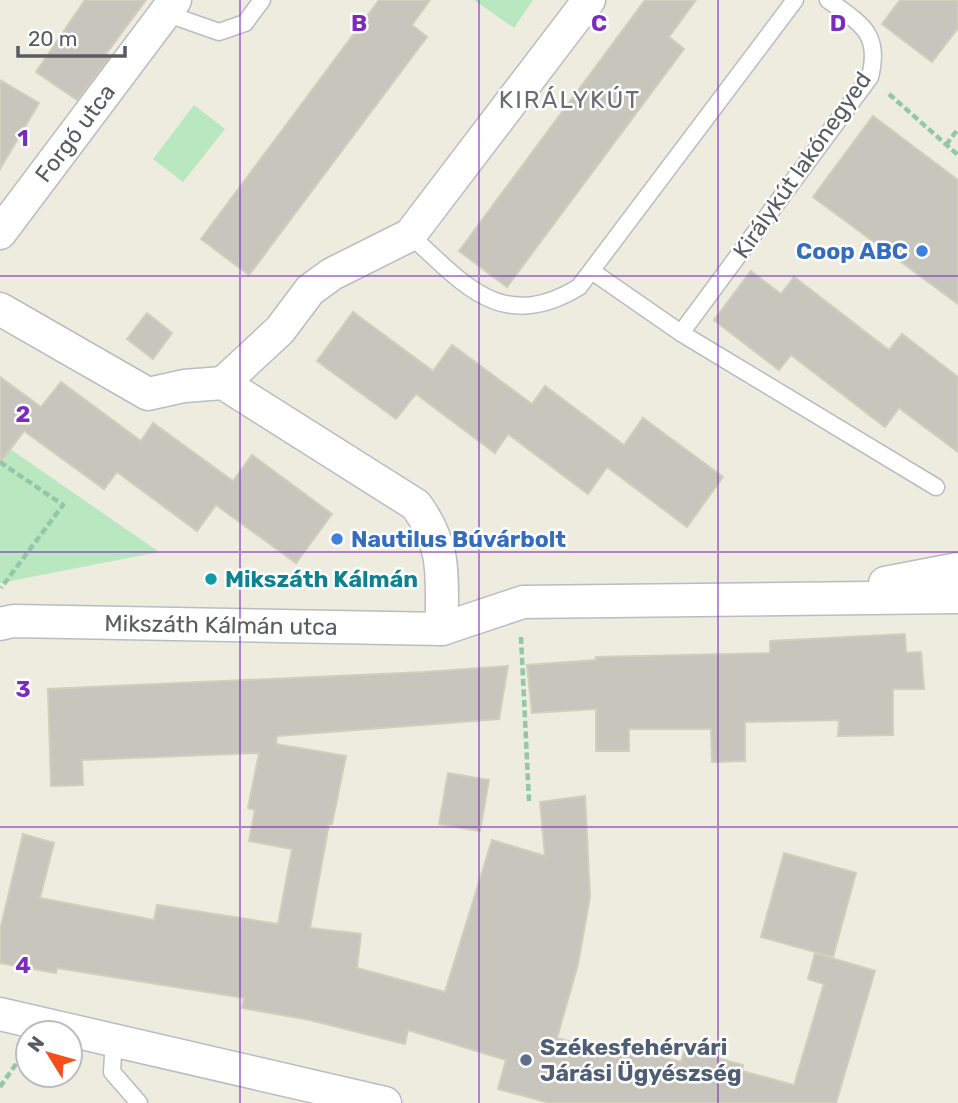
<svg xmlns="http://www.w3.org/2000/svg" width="958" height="1103" viewBox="0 0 958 1103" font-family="Rubik,sans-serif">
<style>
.green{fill:#b9e7c0}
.building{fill:#c7c5bc;stroke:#d1cebd;stroke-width:2}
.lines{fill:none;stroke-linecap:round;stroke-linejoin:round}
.service-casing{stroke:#babcc2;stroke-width:19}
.minor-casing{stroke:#babcc2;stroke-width:35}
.path{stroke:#92c7a9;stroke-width:4.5;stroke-dasharray:7 3.5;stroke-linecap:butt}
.service{stroke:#fff;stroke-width:16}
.minor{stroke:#fff;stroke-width:32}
.grid{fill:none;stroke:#7b2cbf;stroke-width:2;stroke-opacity:0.55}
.shop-dot{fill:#3f7fe0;stroke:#fff;stroke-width:2.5}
.culture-dot{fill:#0f9aa8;stroke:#fff;stroke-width:2.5}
.service-dot{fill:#5c6f8a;stroke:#fff;stroke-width:2.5}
.labels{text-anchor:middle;stroke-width:5;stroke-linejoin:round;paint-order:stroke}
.street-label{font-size:23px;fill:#585b61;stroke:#fff}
.shop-label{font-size:23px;font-weight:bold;fill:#366cbe;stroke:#fff;text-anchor:end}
.culture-label{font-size:23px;font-weight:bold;fill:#0d838f;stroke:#fff;text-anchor:start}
.service-label{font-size:23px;font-weight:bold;fill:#4e5e75;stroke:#fff;text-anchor:start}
.neighbourhood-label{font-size:24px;letter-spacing:2px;fill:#696d73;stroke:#fff}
.grid-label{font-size:23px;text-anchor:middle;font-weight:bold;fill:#7b2cbf;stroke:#fff;stroke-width:5;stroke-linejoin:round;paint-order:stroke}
</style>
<rect width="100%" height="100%" fill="#edecdf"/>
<!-- green -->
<g class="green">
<path d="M 474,0 L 533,0 L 514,28 Z"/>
<path d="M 194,105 L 225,129 L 183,182 L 153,159 Z"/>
<path d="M 0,442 L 159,552 L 0,583 Z"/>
</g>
<!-- building -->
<g class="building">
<path d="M 85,0 L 146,0 L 106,54 L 110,57 L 77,100 L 36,72 Z"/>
<path d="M 379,0 L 430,0 L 412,25 L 427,37 L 249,275 L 201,239 Z"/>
<path d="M 645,0 L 696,0 L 669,37 L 684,49 L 507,287 L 459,251 Z"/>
<path d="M 900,0 L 958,0 L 958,28 L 932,62 L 882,24 Z"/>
<path d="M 0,80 L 39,103 L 0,169 Z"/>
<path d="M 873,116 L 958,180 L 958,304 L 813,197 Z"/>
<path d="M 751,271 L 781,294 L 794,277 L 889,350 L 902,334 L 958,377 L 958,452 L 899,408 L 885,427 L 791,355 L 779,370 L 714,320 Z"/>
<path d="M 353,312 L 433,371 L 452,345 L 532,404 L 545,386 L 624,445 L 643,418 L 723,477 L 687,527 L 607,467 L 588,494 L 508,434 L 495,453 L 416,394 L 396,419 L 317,361 Z"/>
<path d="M 147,313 L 172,333 L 153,359 L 127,339 Z"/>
<path d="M 0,377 L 41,407 L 61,382 L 141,441 L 153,423 L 233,481 L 252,455 L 332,514 L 296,563 L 216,505 L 197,531 L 117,472 L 104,489 L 24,431 L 0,463 Z"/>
<path d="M 905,634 L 906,653 L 921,652 L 924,689 L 893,689 L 893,735 L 838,736 L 839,720 L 745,722 L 745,761 L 712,762 L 711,729 L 629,729 L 629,751 L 596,751 L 596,709 L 532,713 L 527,665 L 596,660 L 596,657 L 770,653 L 770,641 Z"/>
<path d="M 508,666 L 499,719 L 277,736 L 276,744 L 346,756 L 332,824 L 329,824 L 310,928 L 361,934 L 357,968 L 445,992 L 492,840 L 545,856 L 540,802 L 585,796 L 590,897 L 578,964 L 557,1038 L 624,1056 L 627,1047 L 681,1062 L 685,1049 L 743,1065 L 742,1071 L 794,1085 L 824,984 L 808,979 L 815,953 L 875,971 L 836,1103 L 550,1103 L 498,1089 L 506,1060 L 408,1030 L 405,1044 L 310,1020 L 242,1008 L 244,998 L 57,968 L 56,973 L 0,963 L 0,930 L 23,834 L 54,843 L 40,898 L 154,920 L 157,905 L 278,924 L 292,849 L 249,841 L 255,810 L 248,808 L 259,753 L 82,760 L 83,785 L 51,786 L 48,689 L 424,672 Z"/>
<path d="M 448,773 L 489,780 L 480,831 L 439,824 Z"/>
<path d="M 784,853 L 856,873 L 833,957 L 761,937 Z"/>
</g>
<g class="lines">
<!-- service casing -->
<g class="service-casing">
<g id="service">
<path d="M 165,13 L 219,32 L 245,23 L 262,0"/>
<path d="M 410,235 C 464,284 502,334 579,287 L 795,0"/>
<path d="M 593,272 L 681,333 L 936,487"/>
<path d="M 681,333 L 870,77 C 881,33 861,24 828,0"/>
<path d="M 114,1038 L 112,1072 L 139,1103"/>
</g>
</g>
<!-- minor casing -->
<g class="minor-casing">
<g id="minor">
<path d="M 0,233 L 175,0"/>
<path d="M 0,309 L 148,394 L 184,386 L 223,383 L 416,505 C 448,549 441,578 442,629"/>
<path d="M 223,383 L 280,330 L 310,290 L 332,274 L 410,235 L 589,0"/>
<path d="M 885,583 L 958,569"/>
<path d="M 0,624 L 13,621 L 442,629 L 523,602 L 958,597"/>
<path d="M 0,1014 L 385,1103"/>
</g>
</g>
<!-- path -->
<g class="path">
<path d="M 889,94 L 958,155"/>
<path d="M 946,145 L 958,129"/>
<path d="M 0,462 L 63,505 L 1,588"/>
<path d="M 521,637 L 529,801"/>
<path d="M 0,1087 L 21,1057 L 25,1056"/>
</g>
<!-- service -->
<use href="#service" class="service"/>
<!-- minor -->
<use href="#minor" class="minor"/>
</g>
<!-- grid -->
<path class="grid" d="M 240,0 L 240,1103M 479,0 L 479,1103M 718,0 L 718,1103M 0,276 L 958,276M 0,552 L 958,552M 0,827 L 958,827"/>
<!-- markers -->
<g class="shop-dot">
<circle cx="922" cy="251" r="7"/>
<circle cx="337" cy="539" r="7"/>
</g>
<circle class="culture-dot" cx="211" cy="579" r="7"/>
<circle class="service-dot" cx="526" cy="1060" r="7"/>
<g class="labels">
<!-- street labels -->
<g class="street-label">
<text transform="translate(75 133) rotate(-53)" y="8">Forgó utca</text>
<text transform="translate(802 165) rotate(-55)" y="8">Királykút lakónegyed</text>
<text transform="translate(221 625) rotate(1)" y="8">Mikszáth Kálmán utca</text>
</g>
<!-- shop labels -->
<g class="shop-label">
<text x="908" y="259">Coop ABC</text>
<text x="351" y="547" text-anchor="start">Nautilus Búvárbolt</text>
</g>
<!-- culture labels -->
<g class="culture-label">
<text x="225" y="587">Mikszáth Kálmán</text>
</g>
<!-- service labels -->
<g class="service-label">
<text x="540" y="1055">Székesfehérvári<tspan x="540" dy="26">Járási Ügyészség</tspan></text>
</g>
<!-- neighbourhood labels -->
<g class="neighbourhood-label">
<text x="570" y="108">KIRÁLYKÚT</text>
</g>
</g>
<g class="grid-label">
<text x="359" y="31">B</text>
<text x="599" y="31">C</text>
<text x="838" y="31">D</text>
<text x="23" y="146">1</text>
<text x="23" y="422">2</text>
<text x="23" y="697">3</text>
<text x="23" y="973">4</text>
</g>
<!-- north arrow -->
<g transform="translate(49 1054) rotate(307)"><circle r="33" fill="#ffffff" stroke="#bcbdc0" stroke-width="2"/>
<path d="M0-5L12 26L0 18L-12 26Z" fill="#f54f1c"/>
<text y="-10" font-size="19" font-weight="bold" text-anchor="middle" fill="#585b61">N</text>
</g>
<!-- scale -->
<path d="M18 46v10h107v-10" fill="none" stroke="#585b61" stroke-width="3.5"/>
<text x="28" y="46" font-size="21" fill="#585b61" stroke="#ffffff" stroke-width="5" paint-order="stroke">20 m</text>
</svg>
